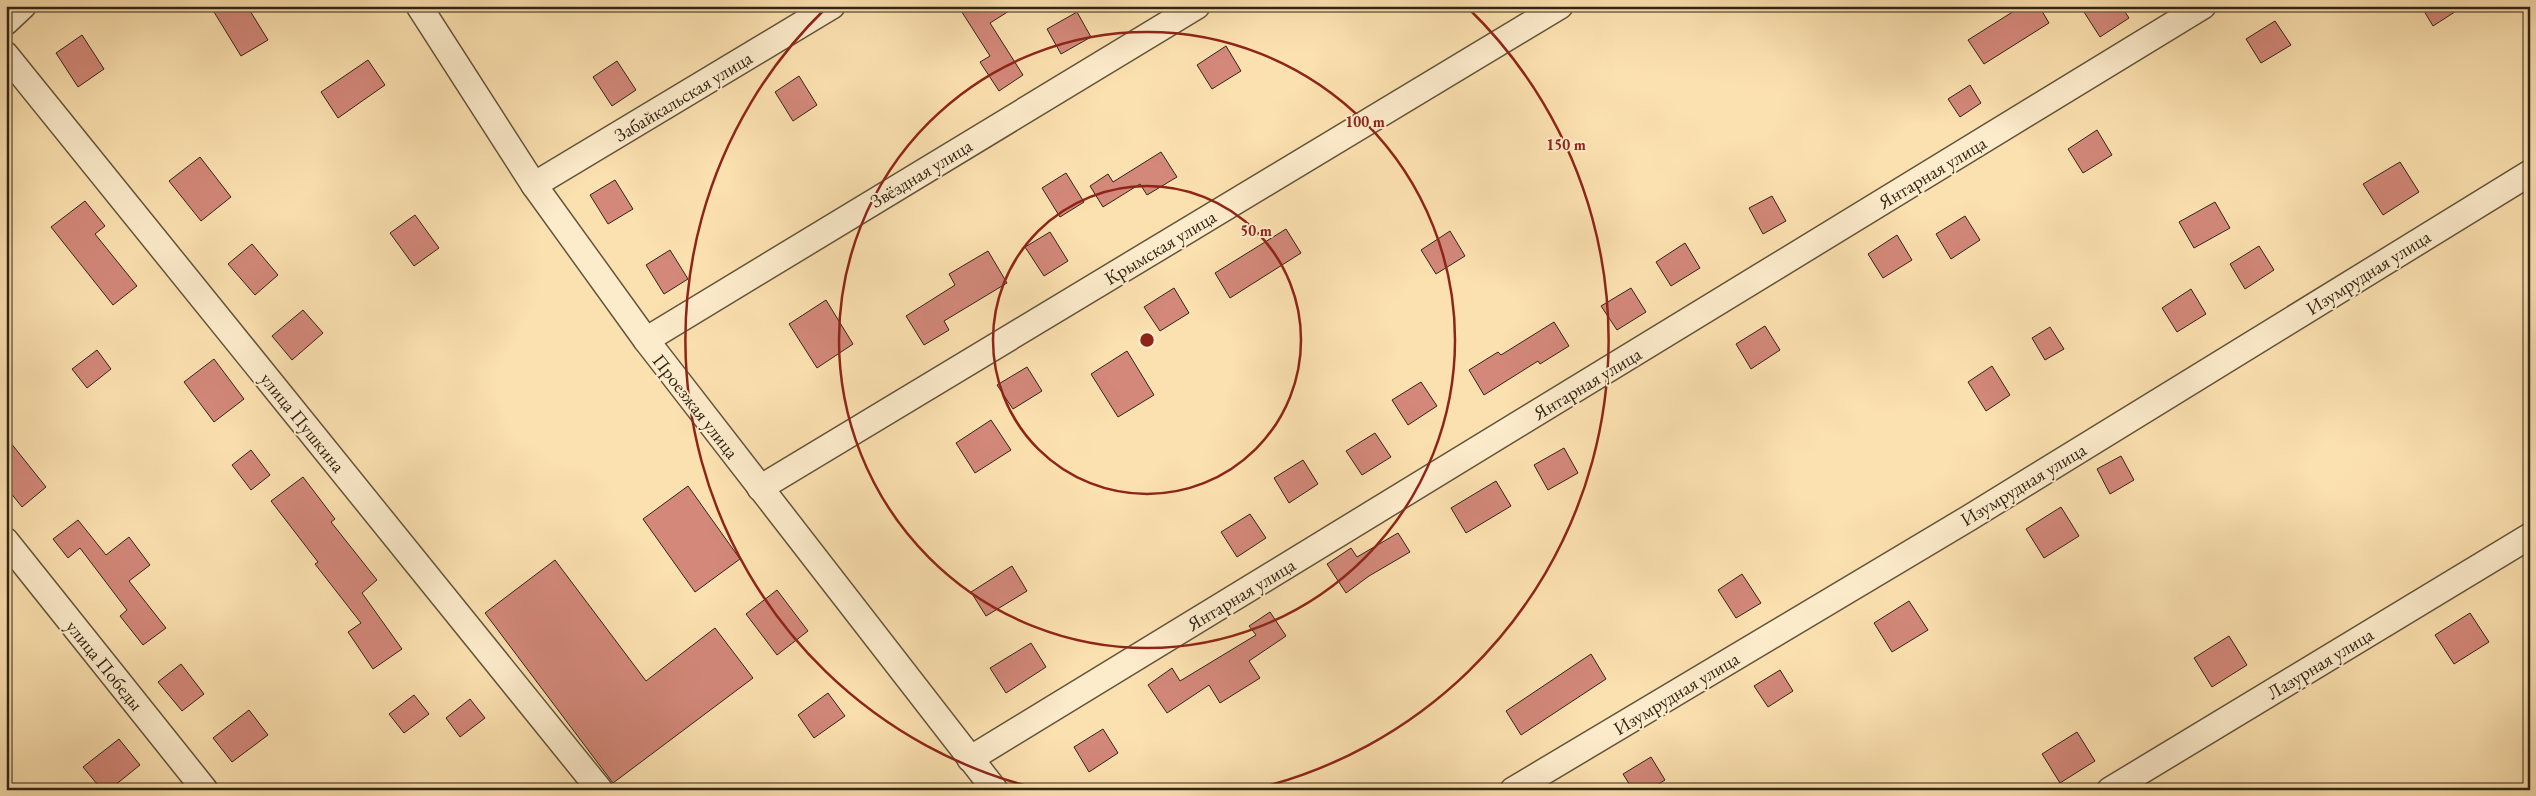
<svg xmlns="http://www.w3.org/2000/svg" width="2536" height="796" viewBox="0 0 2536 796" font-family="'EB Garamond',serif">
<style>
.building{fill:#d3887a;stroke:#322514}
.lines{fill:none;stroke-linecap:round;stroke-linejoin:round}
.minor-casing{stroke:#64543b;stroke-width:28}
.minor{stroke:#fdeccc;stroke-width:25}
.ring{fill:none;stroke:#8f2418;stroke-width:2.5}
.labels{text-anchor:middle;stroke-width:4;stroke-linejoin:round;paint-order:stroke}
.street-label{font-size:19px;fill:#322514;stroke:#fdeccc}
.centre{fill:#8f2418;stroke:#fdeccc;stroke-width:2.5}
.ring-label{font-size:15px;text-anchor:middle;font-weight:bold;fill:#8f2418;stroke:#fdeccc;stroke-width:4;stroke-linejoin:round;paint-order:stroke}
</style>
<rect width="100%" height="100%" fill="#fce1b0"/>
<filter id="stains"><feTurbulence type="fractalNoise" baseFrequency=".004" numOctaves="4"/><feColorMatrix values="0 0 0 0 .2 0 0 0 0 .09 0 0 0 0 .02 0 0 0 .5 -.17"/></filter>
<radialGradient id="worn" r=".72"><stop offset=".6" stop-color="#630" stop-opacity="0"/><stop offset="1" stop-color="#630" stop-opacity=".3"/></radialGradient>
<!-- building -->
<g class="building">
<path d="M 223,6 L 247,6 L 268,40 L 241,56 L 214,12 Z"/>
<path d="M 958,6 L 1017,6 L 990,23 L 1023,75 L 999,91 L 980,62 L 990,56 Z"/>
<path d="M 2022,6 L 2039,6 L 2049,23 L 1984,64 L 1968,40 Z"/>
<path d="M 2094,6 L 2121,6 L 2129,18 L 2100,37 L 2084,12 Z"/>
<path d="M 2421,6 L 2464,6 L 2433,26 Z"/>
<path d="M 1077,12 L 1091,37 L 1061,54 L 1047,29 Z"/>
<path d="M 2275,21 L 2291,45 L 2261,63 L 2246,39 Z"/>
<path d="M 82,35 L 104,69 L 78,87 L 56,53 Z"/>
<path d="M 1226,46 L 1241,71 L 1212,89 L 1197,65 Z"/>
<path d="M 368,60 L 385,85 L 338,118 L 321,92 Z"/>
<path d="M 617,61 L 636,90 L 612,106 L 593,77 Z"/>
<path d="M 799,76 L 817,105 L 793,121 L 775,92 Z"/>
<path d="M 1970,85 L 1981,103 L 1960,117 L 1948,99 Z"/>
<path d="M 2097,130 L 2112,155 L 2083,173 L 2068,149 Z"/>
<path d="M 1161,152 L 1177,177 L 1147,195 L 1140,184 L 1103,207 L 1090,186 L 1108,174 L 1113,182 Z"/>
<path d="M 200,157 L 231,197 L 201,221 L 169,181 Z"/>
<path d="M 2400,162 L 2419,192 L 2383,215 L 2363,184 Z"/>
<path d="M 1066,173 L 1084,202 L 1060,217 L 1042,188 Z"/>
<path d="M 615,180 L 633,209 L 608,224 L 590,195 Z"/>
<path d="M 1772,196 L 1786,221 L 1763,234 L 1749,208 Z"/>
<path d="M 85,201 L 105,226 L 95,234 L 137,286 L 113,305 L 51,227 Z"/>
<path d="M 2215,202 L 2230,228 L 2194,248 L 2179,222 Z"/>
<path d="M 415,215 L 439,248 L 414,266 L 390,233 Z"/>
<path d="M 1965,216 L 1980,240 L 1951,259 L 1936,234 Z"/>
<path d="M 1286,229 L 1301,253 L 1230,298 L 1215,273 Z"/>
<path d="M 1450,231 L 1465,256 L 1436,274 L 1421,250 Z"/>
<path d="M 1050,232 L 1068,261 L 1044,276 L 1025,247 Z"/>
<path d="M 1897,235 L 1912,260 L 1883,278 L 1868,254 Z"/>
<path d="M 1685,243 L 1700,268 L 1671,286 L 1656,262 Z"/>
<path d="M 252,244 L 278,275 L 255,295 L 228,264 Z"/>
<path d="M 2259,246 L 2274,270 L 2245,289 L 2230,264 Z"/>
<path d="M 670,250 L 688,279 L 664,294 L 646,265 Z"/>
<path d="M 988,251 L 1007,283 L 944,321 L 949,330 L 924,345 L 906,316 L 955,285 L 949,274 Z"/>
<path d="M 1174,288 L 1189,313 L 1160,331 L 1144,307 Z"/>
<path d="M 1631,288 L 1646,312 L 1617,330 L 1601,306 Z"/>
<path d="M 2191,289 L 2206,314 L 2177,332 L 2162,308 Z"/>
<path d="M 826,300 L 853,344 L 817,368 L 789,324 Z"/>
<path d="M 303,310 L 323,333 L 292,360 L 272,336 Z"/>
<path d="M 1554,322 L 1569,346 L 1540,364 L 1538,361 L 1484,395 L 1469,370 L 1498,352 L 1501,355 Z"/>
<path d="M 1765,326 L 1780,350 L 1751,369 L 1736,344 Z"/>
<path d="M 2050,327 L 2064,349 L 2045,360 L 2032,338 Z"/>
<path d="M 97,350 L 111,369 L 87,388 L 72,369 Z"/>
<path d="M 1127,351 L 1154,395 L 1118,417 L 1091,374 Z"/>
<path d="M 214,359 L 244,399 L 214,422 L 184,382 Z"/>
<path d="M 1992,366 L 2010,395 L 1986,411 L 1968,382 Z"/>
<path d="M 1027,367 L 1042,391 L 1013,409 L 997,385 Z"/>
<path d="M 1421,382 L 1437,406 L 1408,425 L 1392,400 Z"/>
<path d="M 991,420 L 1011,450 L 975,473 L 956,443 Z"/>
<path d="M 1375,433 L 1391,457 L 1362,475 L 1346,451 Z"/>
<path d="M 6,437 L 46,487 L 22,507 L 6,487 Z"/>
<path d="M 1564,448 L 1578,473 L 1548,490 L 1534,465 Z"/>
<path d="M 251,450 L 270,475 L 251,490 L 232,465 Z"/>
<path d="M 2121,456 L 2134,480 L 2110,494 L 2097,469 Z"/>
<path d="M 1303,460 L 1318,484 L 1289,503 L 1274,478 Z"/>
<path d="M 303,477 L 335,519 L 331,522 L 377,580 L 362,593 L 402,649 L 373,669 L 348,632 L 361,623 L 315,564 L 318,562 L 271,501 Z"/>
<path d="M 1496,481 L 1511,506 L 1466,533 L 1451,508 Z"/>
<path d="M 688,486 L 740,559 L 695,592 L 643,519 Z"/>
<path d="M 2061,507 L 2079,536 L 2044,558 L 2026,529 Z"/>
<path d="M 1250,514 L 1266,538 L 1237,557 L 1221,532 Z"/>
<path d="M 78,520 L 106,555 L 129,537 L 150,565 L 129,581 L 166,628 L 143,645 L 120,616 L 127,610 L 80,548 L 68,558 L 53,539 Z"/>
<path d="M 1398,533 L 1410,552 L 1369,576 L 1346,593 L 1327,564 L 1351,548 L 1357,557 Z"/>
<path d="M 555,560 L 646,681 L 715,628 L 753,678 L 613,783 L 485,613 Z"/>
<path d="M 1012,566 L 1027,591 L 986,616 L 971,592 Z"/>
<path d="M 1742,574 L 1761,603 L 1736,618 L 1718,590 Z"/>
<path d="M 777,590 L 808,631 L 777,655 L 746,614 Z"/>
<path d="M 1909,601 L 1928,630 L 1892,652 L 1874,623 Z"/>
<path d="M 1270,612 L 1286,636 L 1249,661 L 1260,678 L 1220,703 L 1209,685 L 1167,713 L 1148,685 L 1172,668 L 1180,681 L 1256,635 L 1249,626 Z"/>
<path d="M 2470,613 L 2489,642 L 2454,664 L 2435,635 Z"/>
<path d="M 2229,636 L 2247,665 L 2212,687 L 2194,658 Z"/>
<path d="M 1031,643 L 1046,667 L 1006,693 L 990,668 Z"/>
<path d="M 1591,654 L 1606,679 L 1521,735 L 1506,711 Z"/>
<path d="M 181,664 L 204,694 L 182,711 L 158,682 Z"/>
<path d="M 1780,670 L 1793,691 L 1768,707 L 1754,686 Z"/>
<path d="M 828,693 L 845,716 L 814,738 L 798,715 Z"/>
<path d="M 414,695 L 429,714 L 404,733 L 389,714 Z"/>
<path d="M 470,699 L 485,718 L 460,737 L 446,718 Z"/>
<path d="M 249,710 L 268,735 L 232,762 L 213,738 Z"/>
<path d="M 1103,729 L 1118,753 L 1089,772 L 1074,747 Z"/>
<path d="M 2077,732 L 2095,761 L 2060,783 L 2042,754 Z"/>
<path d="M 119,739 L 140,765 L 109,790 L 102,790 L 83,767 Z"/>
<path d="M 1651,757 L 1665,780 L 1649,790 L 1633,790 L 1623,774 Z"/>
</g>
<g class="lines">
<!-- minor casing -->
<g class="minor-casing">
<g id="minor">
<path d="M 419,6 L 534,185 L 646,340 L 995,790"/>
<path d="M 6,22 L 23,6"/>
<path d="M 6,55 L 600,790"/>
<path d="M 534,185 L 832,6"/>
<path d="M 646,340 L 1197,6"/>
<path d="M 760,488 L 1560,6"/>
<path d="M 6,541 L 205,790"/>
<path d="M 970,759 L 2203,6"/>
<path d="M 1513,790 L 1969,518 L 2530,173"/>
<path d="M 2110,790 L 2530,536"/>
</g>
</g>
<!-- minor -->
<use href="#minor" class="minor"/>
</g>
<!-- distance rings -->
<g class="ring">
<circle cx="1147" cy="340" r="154"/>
<circle cx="1147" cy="340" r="308"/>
<path d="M1039 789A462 462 0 0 1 826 8M1468 8A462 462 0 0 1 1255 789"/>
</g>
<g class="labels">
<!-- street labels -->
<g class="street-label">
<text transform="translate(683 96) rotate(-31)" y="7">Забайкальская улица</text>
<text transform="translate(1932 172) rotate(-31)" y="7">Янтарная улица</text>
<text transform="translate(921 173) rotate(-31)" y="7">Звёздная улица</text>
<text transform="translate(1160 247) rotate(-31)" y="7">Крымская улица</text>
<text transform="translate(2368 272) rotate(-32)" y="7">Изумрудная улица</text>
<text transform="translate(1587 383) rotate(-31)" y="7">Янтарная улица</text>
<text transform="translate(696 406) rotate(52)" y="7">Проезжая улица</text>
<text transform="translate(303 422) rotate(51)" y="7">улица Пушкина</text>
<text transform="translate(2023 484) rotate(-31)" y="7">Изумрудная улица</text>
<text transform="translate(1241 594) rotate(-31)" y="7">Янтарная улица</text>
<text transform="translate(2320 663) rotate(-31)" y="7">Лазурная улица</text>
<text transform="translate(105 665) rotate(51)" y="7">улица Победы</text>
<text transform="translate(1676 693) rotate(-31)" y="7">Изумрудная улица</text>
</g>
</g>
<circle cx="1147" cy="340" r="8" class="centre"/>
<g class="ring-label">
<text x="1365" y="127">100 m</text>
<text x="1566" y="150">150 m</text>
<text x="1256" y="236">50 m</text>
</g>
<!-- margin -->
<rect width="2536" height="796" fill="none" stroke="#fce1b0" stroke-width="25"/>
<rect x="8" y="8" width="2521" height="781" fill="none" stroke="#322514" stroke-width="2.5"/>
<rect x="12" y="12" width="2511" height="771" fill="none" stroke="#322514"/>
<rect width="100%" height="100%" filter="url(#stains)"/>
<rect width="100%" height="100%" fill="url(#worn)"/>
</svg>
